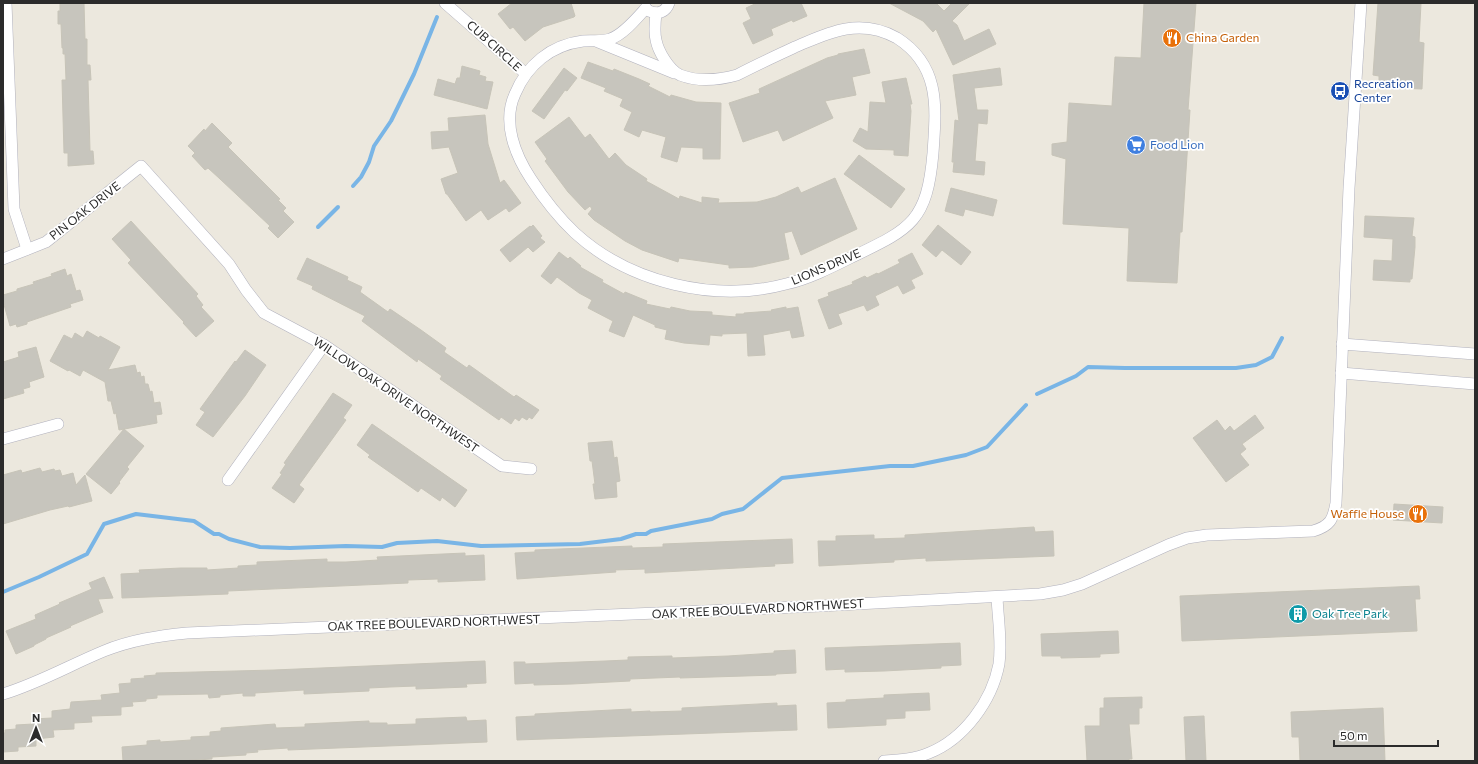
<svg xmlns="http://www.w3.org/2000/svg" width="1478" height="764" viewBox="0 0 1478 764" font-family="Commissioner,sans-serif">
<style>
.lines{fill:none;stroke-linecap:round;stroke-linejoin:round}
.stream{stroke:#79b5e6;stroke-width:4}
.building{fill:#c7c5bd;stroke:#c7c4b8}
.minor-casing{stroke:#b1b1bd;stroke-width:12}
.minor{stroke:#fff;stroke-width:11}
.labels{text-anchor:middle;stroke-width:3.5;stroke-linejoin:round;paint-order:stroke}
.food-label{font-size:12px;fill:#c56008;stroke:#fff;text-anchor:start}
.street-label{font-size:12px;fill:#2b2b2b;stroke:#fff}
.transit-label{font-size:12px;fill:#164399;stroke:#fff;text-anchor:start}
.shop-label{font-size:12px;fill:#366cbe;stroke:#fff;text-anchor:start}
.culture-label{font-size:12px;fill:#0d838f;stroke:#fff;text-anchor:start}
</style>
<rect width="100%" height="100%" fill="#ece8de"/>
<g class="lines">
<!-- stream -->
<g class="stream">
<path d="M 353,186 L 361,177 L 369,162 L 374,146 L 391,121 L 414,74 L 437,17"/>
<path d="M 318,227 L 338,207"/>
<path d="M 1037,394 L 1076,376 L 1088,367 L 1125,368 L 1236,368 L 1256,365 L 1272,357 L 1282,338"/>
<path d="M 3,592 L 39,577 L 87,554 L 104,524 L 136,514 L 194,521 L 214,534 L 219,534 L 229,539 L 260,547 L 290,548 L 346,546 L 382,547 L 397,543 L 437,541 L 481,546 L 580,544 L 621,539 L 636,534 L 646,534 L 651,531 L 712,519 L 722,514 L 743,509 L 782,478 L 890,466 L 913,466 L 966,455 L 987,447 L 1026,405"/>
</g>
</g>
<!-- building -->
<g class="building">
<path d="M 60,3 L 84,3 L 85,39 L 87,39 L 87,65 L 90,65 L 91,80 L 88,80 L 90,151 L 93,151 L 94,164 L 68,166 L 68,153 L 64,153 L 62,80 L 66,80 L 65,54 L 63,54 L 63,48 L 62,48 L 61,24 L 58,24 L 58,11 L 60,11 Z"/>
<path d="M 512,3 L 571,3 L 575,16 L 574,17 L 543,27 L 525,41 L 513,27 L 510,29 L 498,14 Z"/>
<path d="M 757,3 L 801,3 L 807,16 L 793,22 L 792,20 L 771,29 L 773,35 L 753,44 L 743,23 L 751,19 L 746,8 Z"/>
<path d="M 889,3 L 936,3 L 944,11 L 952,3 L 970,3 L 952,21 L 957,25 L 964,41 L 989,29 L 996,44 L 953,65 L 936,29 L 933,32 L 923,21 Z"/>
<path d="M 1144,3 L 1196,3 L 1188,110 L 1190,110 L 1182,232 L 1180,232 L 1177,283 L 1127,281 L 1129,228 L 1063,224 L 1066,159 L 1052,155 L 1052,144 L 1067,142 L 1069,103 L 1112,106 L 1115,57 L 1141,58 Z"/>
<path d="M 1378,3 L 1421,3 L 1419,42 L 1424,43 L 1422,89 L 1379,87 L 1379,76 L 1373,75 Z"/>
<path d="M 864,49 L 870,73 L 852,77 L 856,95 L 825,101 L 833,118 L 783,141 L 778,130 L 743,142 L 729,103 L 760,93 L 759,89 L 827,58 L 838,55 L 838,54 Z"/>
<path d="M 588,62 L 613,71 L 614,69 L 639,79 L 650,84 L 648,86 L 670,97 L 671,95 L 696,102 L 721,103 L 720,159 L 703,159 L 703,148 L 681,147 L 677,162 L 661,157 L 666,137 L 642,130 L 639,137 L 624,130 L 632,112 L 620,106 L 623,99 L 604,91 L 606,88 L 581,78 Z"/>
<path d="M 462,66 L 480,71 L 479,75 L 486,77 L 485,81 L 493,82 L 487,109 L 434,95 L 438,79 L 455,84 L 457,78 L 460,78 Z"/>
<path d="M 564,68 L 577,78 L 567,91 L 565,90 L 544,119 L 532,111 Z"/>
<path d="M 1000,68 L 1002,85 L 974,88 L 977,110 L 988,110 L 987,124 L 978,123 L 975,161 L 985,162 L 984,175 L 953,172 L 954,162 L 952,162 L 955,120 L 959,121 L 953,75 Z"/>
<path d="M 906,78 L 912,104 L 910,104 L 911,111 L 908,156 L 894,155 L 894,150 L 866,149 L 853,141 L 860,128 L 868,132 L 870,102 L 886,103 L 882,82 Z"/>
<path d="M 485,115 L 488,144 L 500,183 L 504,180 L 521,203 L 509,212 L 506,208 L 488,220 L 481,210 L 466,221 L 447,194 L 446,194 L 441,179 L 458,173 L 449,147 L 432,149 L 431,132 L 449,131 L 448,118 Z"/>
<path d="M 569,117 L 585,138 L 590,134 L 609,159 L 615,153 L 626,165 L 647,179 L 646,181 L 679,199 L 680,196 L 702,203 L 702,197 L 719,199 L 718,203 L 757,202 L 776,197 L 798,187 L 801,193 L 835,178 L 857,229 L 801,255 L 792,231 L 784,233 L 789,259 L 753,267 L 729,268 L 729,265 L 679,258 L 678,262 L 642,250 L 625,241 L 594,220 L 588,214 L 592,209 L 590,206 L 585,210 L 568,192 L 545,161 L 547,159 L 535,142 Z"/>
<path d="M 212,123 L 232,143 L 228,147 L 280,199 L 278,200 L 286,208 L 283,211 L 294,222 L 278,238 L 268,228 L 270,226 L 220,179 L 208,168 L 205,170 L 192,156 L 195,153 L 188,146 L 204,129 L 205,131 Z"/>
<path d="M 859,155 L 905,189 L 891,208 L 844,174 Z"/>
<path d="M 951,188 L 997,200 L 993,216 L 965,209 L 963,216 L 945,211 Z"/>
<path d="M 1365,216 L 1414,218 L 1412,236 L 1415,237 L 1415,247 L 1412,279 L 1410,279 L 1410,282 L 1373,280 L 1374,260 L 1392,261 L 1393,239 L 1364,237 Z"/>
<path d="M 131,221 L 198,294 L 196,296 L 203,305 L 201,307 L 214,321 L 196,337 L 183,323 L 184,322 L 128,263 L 131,260 L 112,239 Z"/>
<path d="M 533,225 L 542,236 L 540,238 L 545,242 L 533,252 L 528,247 L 510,262 L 500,250 L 530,226 L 531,227 Z"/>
<path d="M 938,225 L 971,252 L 961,265 L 942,250 L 936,257 L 922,245 Z"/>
<path d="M 559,252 L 568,259 L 570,257 L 581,266 L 580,267 L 603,280 L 602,282 L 624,294 L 625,292 L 647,301 L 646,304 L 670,309 L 671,307 L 690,311 L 712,312 L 712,315 L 736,317 L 736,314 L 744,314 L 744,313 L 772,311 L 771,310 L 786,307 L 786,309 L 798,307 L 804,336 L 792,338 L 790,330 L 763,335 L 765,355 L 748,356 L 747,333 L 722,334 L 722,336 L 710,335 L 709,345 L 684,343 L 665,339 L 667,330 L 655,327 L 655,325 L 633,315 L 624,337 L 609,331 L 613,321 L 588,308 L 592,300 L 579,293 L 557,277 L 551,284 L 541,276 Z"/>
<path d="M 912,253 L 923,274 L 911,280 L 915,288 L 903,294 L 898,285 L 875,296 L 879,305 L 867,311 L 864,305 L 838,314 L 842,324 L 829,329 L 818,300 L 829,296 L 828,293 L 853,284 L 852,282 L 865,276 L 867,278 L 877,273 L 878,274 L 900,263 L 898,260 Z"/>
<path d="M 307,258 L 348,277 L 347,280 L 362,287 L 360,292 L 388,312 L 390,309 L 421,330 L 446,348 L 444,352 L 467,368 L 469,365 L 514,397 L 516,395 L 539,410 L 532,419 L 529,417 L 527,420 L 522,417 L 519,421 L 515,418 L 511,424 L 501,417 L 499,420 L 440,379 L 442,376 L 418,359 L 417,362 L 362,321 L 365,316 L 312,289 L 313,286 L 297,279 Z"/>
<path d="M 65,269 L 67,276 L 71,274 L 76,291 L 80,290 L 83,300 L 70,304 L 71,307 L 27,322 L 27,324 L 17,327 L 16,324 L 10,326 L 3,301 L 3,295 L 17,291 L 17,289 L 34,284 L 33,282 L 52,276 L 51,274 Z"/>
<path d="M 87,331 L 99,338 L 100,336 L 120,347 L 108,370 L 135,365 L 137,373 L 140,372 L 141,377 L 144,376 L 145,384 L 148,384 L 150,392 L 152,391 L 154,403 L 160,402 L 162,414 L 156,415 L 157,423 L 119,430 L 116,413 L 114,414 L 111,401 L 108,401 L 105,382 L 83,370 L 80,376 L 69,370 L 68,371 L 50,361 L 64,335 L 72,339 L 75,333 L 83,338 Z"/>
<path d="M 36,347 L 44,377 L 29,382 L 30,387 L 23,389 L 24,393 L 3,399 L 3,362 L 19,357 L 18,352 Z"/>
<path d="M 245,350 L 266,365 L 245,396 L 213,437 L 196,425 L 205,412 L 200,409 L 235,361 L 236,362 Z"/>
<path d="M 333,393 L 352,405 L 343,418 L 346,420 L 299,485 L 304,489 L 294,503 L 272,488 L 282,474 L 280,473 L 286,464 L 284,463 Z"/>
<path d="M 1255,415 L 1264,428 L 1242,444 L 1246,449 L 1240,454 L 1249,465 L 1226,482 L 1193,438 L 1217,420 L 1225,431 L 1230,426 L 1234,431 Z"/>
<path d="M 372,424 L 467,490 L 455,507 L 442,497 L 440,501 L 421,488 L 418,492 L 368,457 L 370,455 L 357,445 Z"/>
<path d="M 124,429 L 144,446 L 127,467 L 129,469 L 119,482 L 120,483 L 111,494 L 86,474 Z"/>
<path d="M 612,441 L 614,458 L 617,457 L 620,481 L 616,482 L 617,497 L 595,499 L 593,484 L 595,484 L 592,461 L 590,461 L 588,443 Z"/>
<path d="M 40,468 L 42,472 L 54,469 L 55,471 L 60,470 L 62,476 L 73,473 L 76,485 L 85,475 L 92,501 L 69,507 L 68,506 L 50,510 L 3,524 L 3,475 L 21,470 L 22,473 Z"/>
<path d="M 1394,504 L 1443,507 L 1442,523 L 1393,520 Z"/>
<path d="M 1034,527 L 1035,532 L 1053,531 L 1054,556 L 926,561 L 926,558 L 894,560 L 894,562 L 819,566 L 818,541 L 836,541 L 836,536 L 874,535 L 874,539 L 905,538 L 905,535 Z"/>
<path d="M 792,539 L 793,563 L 774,564 L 775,566 L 645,573 L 645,569 L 615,570 L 616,572 L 517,579 L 515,553 L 535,552 L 535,550 L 632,546 L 632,548 L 663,547 L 663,544 Z"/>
<path d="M 465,553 L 465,556 L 484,555 L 485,580 L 438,582 L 438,579 L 408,580 L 408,583 L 228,591 L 228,594 L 122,598 L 121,574 L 140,573 L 139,570 L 181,568 L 207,568 L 207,570 L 238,568 L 238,566 L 257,565 L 257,562 L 327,559 L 327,562 L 346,562 L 378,560 L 377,557 Z"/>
<path d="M 104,577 L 113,598 L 98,599 L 103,612 L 70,626 L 71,627 L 46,638 L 46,639 L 34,645 L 34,646 L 16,654 L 6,631 L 36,619 L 35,615 L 60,604 L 59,603 L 92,589 L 89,583 Z"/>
<path d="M 1419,586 L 1420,599 L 1415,599 L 1417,631 L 1182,641 L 1180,596 Z"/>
<path d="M 1118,631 L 1119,653 L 1100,654 L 1100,657 L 1061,658 L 1061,656 L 1042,656 L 1041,634 Z"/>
<path d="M 960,643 L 961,665 L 941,666 L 941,668 L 884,671 L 845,672 L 845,669 L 826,670 L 825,648 Z"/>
<path d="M 795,650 L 796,673 L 776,674 L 776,675 L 680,678 L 680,677 L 630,679 L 630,681 L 572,684 L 534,685 L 534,683 L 515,684 L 514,662 L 525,662 L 525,664 L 605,661 L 628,660 L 628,657 L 672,656 L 672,658 L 728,656 L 774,653 L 774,651 Z"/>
<path d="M 485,661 L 486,683 L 466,684 L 467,687 L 416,689 L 416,686 L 390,687 L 369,688 L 369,691 L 304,694 L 304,690 L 255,693 L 255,696 L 243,696 L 243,693 L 220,695 L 220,697 L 209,698 L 208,694 L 157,695 L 157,698 L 146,699 L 146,701 L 132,702 L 133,706 L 121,707 L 121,715 L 91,716 L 92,722 L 74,723 L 74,729 L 53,730 L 54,737 L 36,739 L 36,746 L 18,747 L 18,751 L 3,752 L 3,733 L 5,733 L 5,730 L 16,729 L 16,725 L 33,724 L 33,719 L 52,718 L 52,711 L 70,709 L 71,702 L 102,700 L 101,695 L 120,693 L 119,684 L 131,683 L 131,679 L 145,678 L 144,676 L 156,675 L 156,673 L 274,670 Z"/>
<path d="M 929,693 L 930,710 L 905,711 L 905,718 L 886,719 L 886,725 L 828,728 L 827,703 L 846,702 L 846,700 L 884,698 L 884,695 Z"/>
<path d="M 1142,697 L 1142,708 L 1139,708 L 1139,724 L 1129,724 L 1132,759 L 1129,759 L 1129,761 L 1087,761 L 1085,726 L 1100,726 L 1100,708 L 1104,708 L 1104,698 Z"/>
<path d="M 777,703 L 777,706 L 796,705 L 797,730 L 517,740 L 516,717 L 535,716 L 535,714 L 631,709 L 631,712 L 650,711 L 650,712 L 682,711 L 682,708 Z"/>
<path d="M 1383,708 L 1385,761 L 1300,761 L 1299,737 L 1292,737 L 1291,712 Z"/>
<path d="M 1204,716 L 1206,761 L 1186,761 L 1184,717 Z"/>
<path d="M 466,717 L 467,721 L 486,720 L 487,742 L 288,750 L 288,748 L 257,750 L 258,752 L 246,753 L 246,755 L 212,757 L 212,759 L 181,761 L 123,761 L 122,747 L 147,745 L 147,741 L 160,740 L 160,742 L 191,740 L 191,737 L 210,736 L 210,732 L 221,731 L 221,728 L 275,724 L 276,728 L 305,727 L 305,724 L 369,721 L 369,723 L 387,723 L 387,725 L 416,724 L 416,719 Z"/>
</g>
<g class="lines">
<!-- minor casing -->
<g class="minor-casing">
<g id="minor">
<path d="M 6,3 L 14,209 L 27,249"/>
<path d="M 445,3 L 525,73"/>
<path d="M 646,8 C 637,18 623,35 610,39 C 602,42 591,40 583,41 C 551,45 527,65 515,94 C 502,122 515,155 531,179 C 544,199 558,217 575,233 C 630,283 715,303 786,284 C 808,279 830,268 850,258 C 910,229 927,223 933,153 C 936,108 941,66 897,38 C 881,29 864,26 846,29 C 828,32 812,40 795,47 C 776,56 756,65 737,75 C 719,80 698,82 680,75 C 669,70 658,51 656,40 C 654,32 655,22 656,13"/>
<path d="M 649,11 C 658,15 666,12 669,3"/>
<path d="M 598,42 L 674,73"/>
<path d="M 3,259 L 46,242 L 141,166 L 229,264 L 246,290 L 264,313 L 324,345 L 502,466 L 531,469"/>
<path d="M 1342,344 L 1475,354"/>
<path d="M 1341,373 L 1475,384"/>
<path d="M 3,439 L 58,424"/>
<path d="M 228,480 L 324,345"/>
<path d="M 3,694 C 39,683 70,665 104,651 C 131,640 158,636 187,633 L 820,606 L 1040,594 L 1063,590 L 1082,584 L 1168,545 L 1187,538 L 1207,535 L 1313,531 C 1330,526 1333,520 1336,503 L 1349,188 L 1361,3"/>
<path d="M 884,761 C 899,760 915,759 929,753 C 964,739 992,701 999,664 C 1002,642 998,619 997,597"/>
</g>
</g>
<!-- minor -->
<use href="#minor" class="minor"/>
</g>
<!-- icons -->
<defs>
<g id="restaurant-disc" transform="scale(1)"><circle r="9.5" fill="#e8710a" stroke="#fff"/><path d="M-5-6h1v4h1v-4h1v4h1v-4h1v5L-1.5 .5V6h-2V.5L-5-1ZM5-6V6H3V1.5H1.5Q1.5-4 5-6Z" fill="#fff"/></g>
<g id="bus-disc" transform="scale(1)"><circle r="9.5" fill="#1a4fb4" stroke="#fff"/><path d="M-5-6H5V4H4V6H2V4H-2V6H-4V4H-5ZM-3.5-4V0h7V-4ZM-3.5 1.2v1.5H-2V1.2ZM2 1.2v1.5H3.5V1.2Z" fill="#fff"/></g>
<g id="supermarket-disc" transform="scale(1)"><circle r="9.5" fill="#3f7fe0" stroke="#fff"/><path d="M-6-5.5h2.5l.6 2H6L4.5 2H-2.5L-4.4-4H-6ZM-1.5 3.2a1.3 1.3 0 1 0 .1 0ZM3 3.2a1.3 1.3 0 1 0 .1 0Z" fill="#fff"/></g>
<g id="building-disc" transform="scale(1)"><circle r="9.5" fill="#0f9aa8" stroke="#fff"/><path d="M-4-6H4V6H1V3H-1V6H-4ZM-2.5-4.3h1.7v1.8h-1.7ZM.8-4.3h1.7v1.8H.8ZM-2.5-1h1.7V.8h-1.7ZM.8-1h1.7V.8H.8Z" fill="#fff"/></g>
</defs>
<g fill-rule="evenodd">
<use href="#restaurant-disc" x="1172" y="38"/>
<use href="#bus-disc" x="1340" y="91"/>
<use href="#supermarket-disc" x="1136" y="145"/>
<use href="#restaurant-disc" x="1418" y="514"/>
<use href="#building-disc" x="1298" y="614"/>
</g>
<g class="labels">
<!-- food labels -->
<g class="food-label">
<text x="1186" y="42">China Garden</text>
<text x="1404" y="518" text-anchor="end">Waffle House</text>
</g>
<!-- street labels -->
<g class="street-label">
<text transform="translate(494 46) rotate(42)" y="4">CUB CIRCLE</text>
<text transform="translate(85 211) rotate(-38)" y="4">PIN OAK DRIVE</text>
<text transform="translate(826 267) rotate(-23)" y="4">LIONS DRIVE</text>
<text transform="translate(396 395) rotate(34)" y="4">WILLOW OAK DRIVE NORTHWEST</text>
<text transform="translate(758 609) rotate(-3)" y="4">OAK TREE BOULEVARD NORTHWEST</text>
<text transform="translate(434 623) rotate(-2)" y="4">OAK TREE BOULEVARD NORTHWEST</text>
</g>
<!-- transit labels -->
<g class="transit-label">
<text x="1354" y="88">Recreation<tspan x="1354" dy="14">Center</tspan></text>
</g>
<!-- shop labels -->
<g class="shop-label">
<text x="1150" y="149">Food Lion</text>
</g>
<!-- culture labels -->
<g class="culture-label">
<text x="1312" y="618">Oak Tree Park</text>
</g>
</g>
<!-- border -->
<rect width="1478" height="764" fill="none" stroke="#2b2b2b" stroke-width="8"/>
<!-- north arrow -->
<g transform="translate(36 728)" stroke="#ffffff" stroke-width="3" paint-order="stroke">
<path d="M0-3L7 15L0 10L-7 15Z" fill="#2b2b2b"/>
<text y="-6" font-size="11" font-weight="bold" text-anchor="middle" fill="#2b2b2b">N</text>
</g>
<!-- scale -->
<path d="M1334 740v6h104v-6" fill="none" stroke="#2b2b2b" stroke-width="2"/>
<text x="1340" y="740" font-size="12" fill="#2b2b2b" stroke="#ffffff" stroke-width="3" paint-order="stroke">50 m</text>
</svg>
